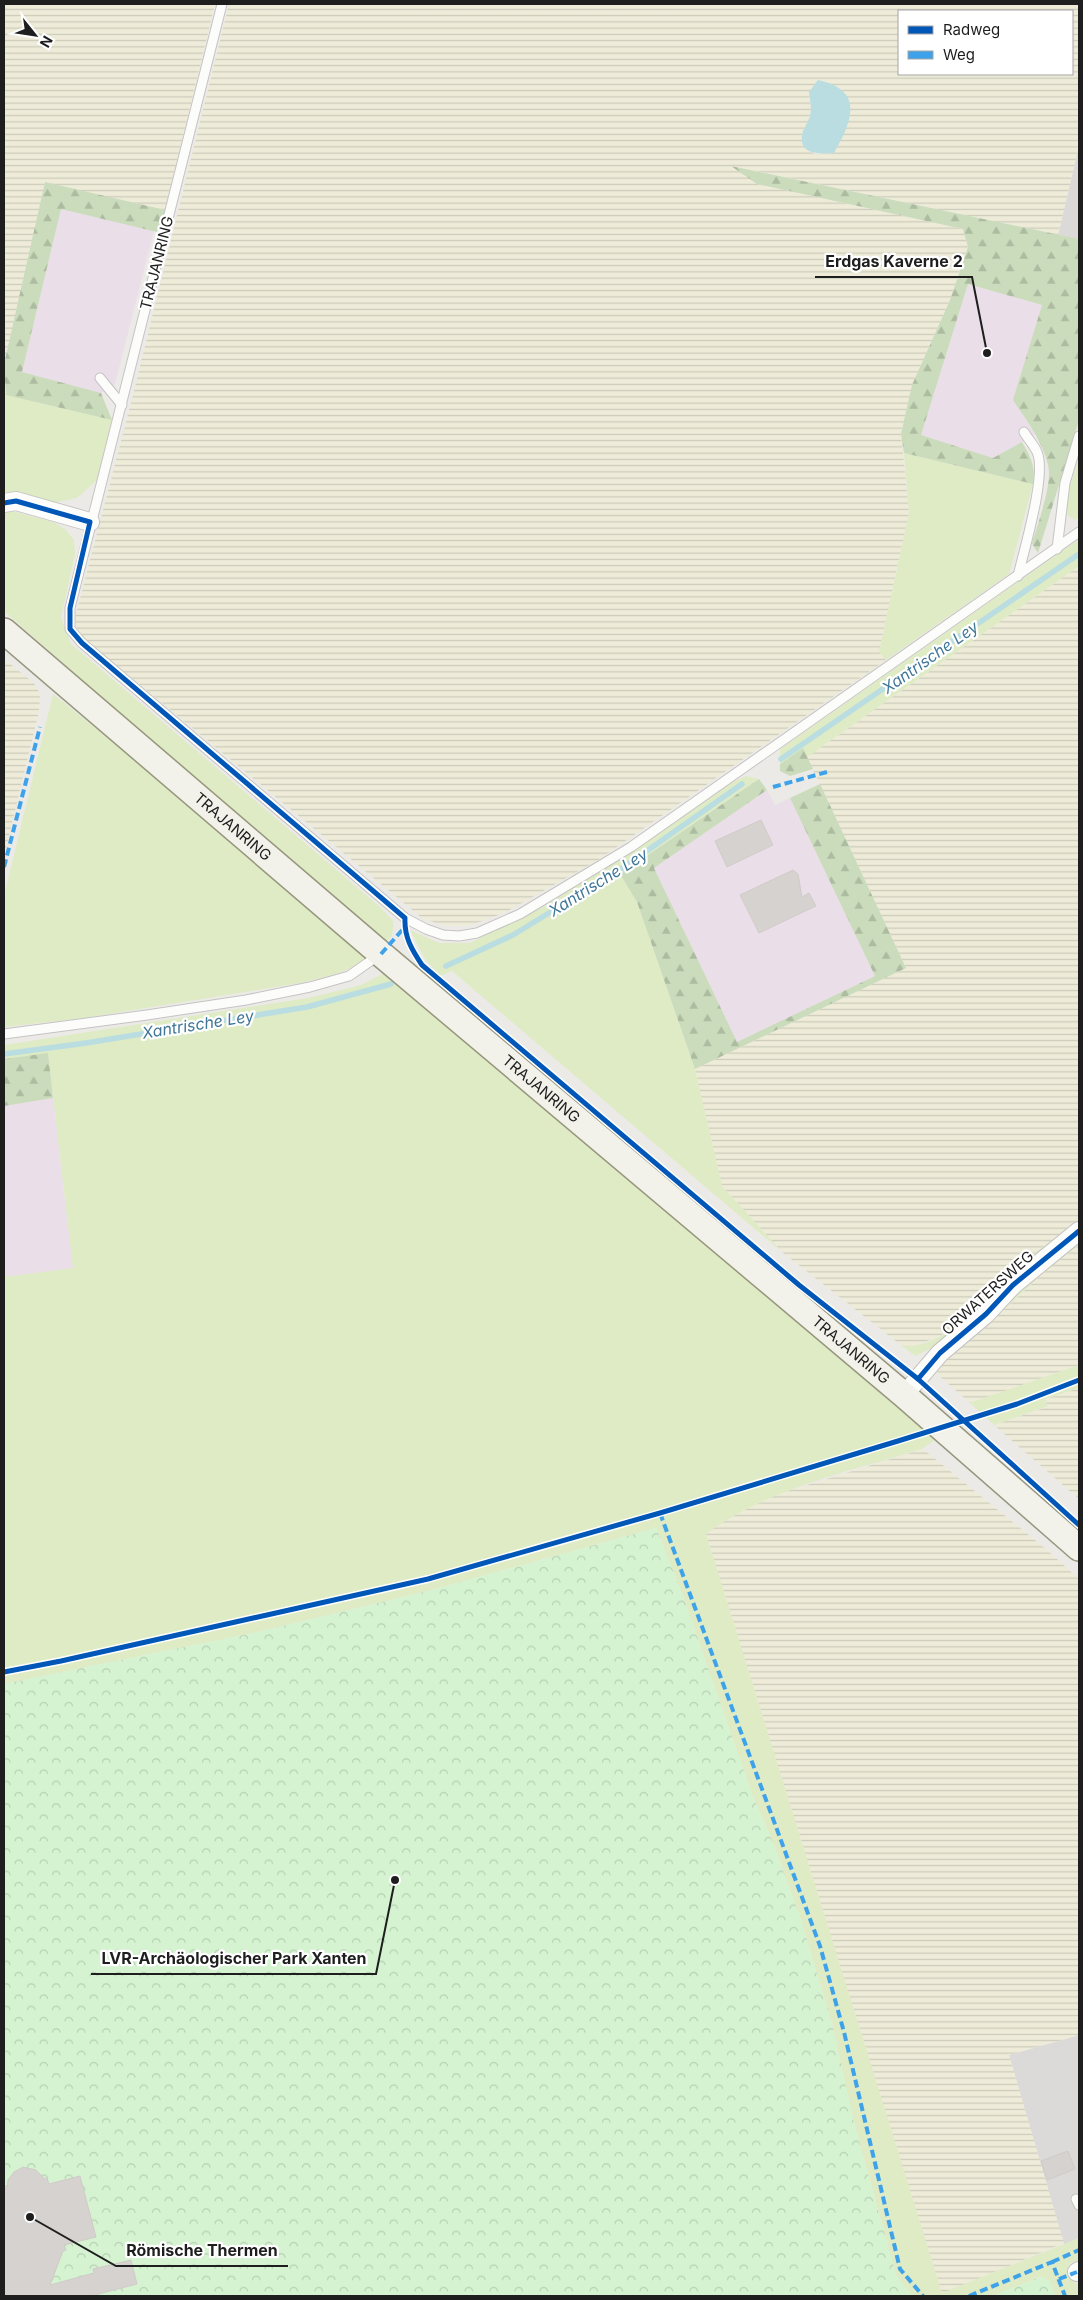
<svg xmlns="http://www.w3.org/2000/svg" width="1083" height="2300" viewBox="0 0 1083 2300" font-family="Inter,sans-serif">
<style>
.residential{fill:#dbdad8}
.industrial{fill:#eadee8}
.farmland{fill:url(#farmland-rules);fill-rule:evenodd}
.grass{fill:#deebc4}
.forest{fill:url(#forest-firs)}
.park{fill:url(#park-crowns)}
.water{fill:#b9dde1}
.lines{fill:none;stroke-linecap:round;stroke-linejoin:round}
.stream{stroke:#b9dde1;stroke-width:5.5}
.building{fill:#d5d2cf;stroke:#d0cbc8}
.service-casing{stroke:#c5c4c3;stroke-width:11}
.minor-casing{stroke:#c5c4c3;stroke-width:20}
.secondary-casing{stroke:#97967e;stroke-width:28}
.service{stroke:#fcfcfb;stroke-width:9}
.minor{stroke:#fcfcfb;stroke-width:18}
.secondary{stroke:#f3f2ea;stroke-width:25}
.quiet{stroke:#3da2ea;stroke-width:4;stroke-dasharray:8 4;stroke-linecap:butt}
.cycleway-casing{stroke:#fff;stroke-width:8}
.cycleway{stroke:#0057b8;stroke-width:5}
.labels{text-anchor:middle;stroke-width:4.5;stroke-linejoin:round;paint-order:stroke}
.street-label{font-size:15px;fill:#1e1e1e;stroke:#fff}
.water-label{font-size:16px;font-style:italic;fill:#407799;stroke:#fff}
.leader{fill:none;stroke:#1e1e1e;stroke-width:2}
.callout-dot{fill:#1e1e1e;stroke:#fff;stroke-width:2}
.callout-label{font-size:16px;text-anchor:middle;font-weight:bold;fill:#1e1e1e;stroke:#fff;stroke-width:4.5;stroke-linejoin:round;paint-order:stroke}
</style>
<defs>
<pattern id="farmland-rules" width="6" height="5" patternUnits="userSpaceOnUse" patternTransform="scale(1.25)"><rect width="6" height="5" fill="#eeecd9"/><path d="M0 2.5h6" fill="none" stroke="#cccaba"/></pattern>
<pattern id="forest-firs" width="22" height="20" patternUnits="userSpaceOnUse" patternTransform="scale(1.25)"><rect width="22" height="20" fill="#cadcbb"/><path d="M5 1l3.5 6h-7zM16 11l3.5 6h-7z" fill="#adbca0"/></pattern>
<pattern id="park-crowns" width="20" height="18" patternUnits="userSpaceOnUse" patternTransform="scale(1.25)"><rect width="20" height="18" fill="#d5f3d1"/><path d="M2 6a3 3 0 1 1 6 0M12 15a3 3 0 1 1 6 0" fill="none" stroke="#b6d0b3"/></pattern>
</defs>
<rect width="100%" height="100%" fill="#eceae7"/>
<!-- residential -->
<g class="residential">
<path d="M 1079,146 L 1079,239 L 1058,235 Z"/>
<path d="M 1079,2035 L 1079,2238 L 1064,2245 L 1009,2055 Z"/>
</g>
<!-- industrial -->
<g class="industrial">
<path d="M 61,209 L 154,231 L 115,384 L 101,393 L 22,372 Z"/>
<path d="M 968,284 L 1042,305 L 1014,400 L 1035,435 L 993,458 L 921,435 Z"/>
<path d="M 767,790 L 775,805 L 790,798 L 875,976 L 737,1042 L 654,868 Z"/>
<path d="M 53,1098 L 73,1269 L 4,1277 L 4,1106 Z"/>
</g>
<!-- farmland -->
<g class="farmland">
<path d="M 4,4 L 215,4 L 165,210 L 45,183 L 4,364 Z"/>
<path d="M 229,4 L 1079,4 L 1079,146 L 1058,235 L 732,166 L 757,184 L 963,229 L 968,246 L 950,300 L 912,385 L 901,434 L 909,513 L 879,651 L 886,660 L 598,860 L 504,913 L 468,926 L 444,926 L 422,918 L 86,640 L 76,627 L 75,618 L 132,399 ZM 899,11 L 1072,11 L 1072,74 L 899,74 ZM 809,92 L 834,153 L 814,154 L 802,134 L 809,119 L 811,109 Z"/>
<path d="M 1079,566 L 1079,1221 L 1036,1252 L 970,1311 L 963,1322 L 940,1336 L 911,1347 L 902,1346 L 782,1252 L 722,1186 L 695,1069 L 906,968 L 807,757 Z"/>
<path d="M 4,659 L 34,683 L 40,694 L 39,711 L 4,856 Z"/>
<path d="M 1079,1245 L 1079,1365 L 970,1403 L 937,1374 L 942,1362 L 978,1333 L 1049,1268 Z"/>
<path d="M 1079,1388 L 1079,1499 L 994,1425 L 1047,1407 L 1045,1399 Z"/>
<path d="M 923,1449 L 1046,1549 L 1079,1579 L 1079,2035 L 1009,2055 L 1064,2243 L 942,2294 L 706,1534 L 726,1519 L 775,1495 Z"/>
</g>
<!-- grass -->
<g class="grass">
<path d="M 4,382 L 6,395 L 112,420 L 97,480 L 77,498 L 52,503 L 23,494 L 4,492 Z"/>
<path d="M 904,453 L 1033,484 L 1009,574 L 886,660 L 879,652 L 909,513 Z"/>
<path d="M 1079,457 L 1079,517 L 1075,520 L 1067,515 L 1064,506 Z"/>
<path d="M 4,509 L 53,522 L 65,529 L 74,540 L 75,554 L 61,617 L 71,644 L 380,907 L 394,922 L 392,936 L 383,944 L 4,611 Z"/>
<path d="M 1079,539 L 1079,566 L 807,757 L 803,749 L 780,764 L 780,749 Z"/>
<path d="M 53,694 L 154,775 L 370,955 C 346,974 330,976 300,983 L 84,1018 L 4,1027 L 4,896 Z"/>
<path d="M 746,776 L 759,779 L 620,874 L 637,902 L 695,1069 L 722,1186 L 782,1252 L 452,971 L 440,976 L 425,959 L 410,930 L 439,943 L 470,943 L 545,906 L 609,866 L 733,782 Z"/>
<path d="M 388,971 L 935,1440 L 922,1449 C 849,1472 768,1488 706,1534 L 942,2293 L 1079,2238 L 1079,2260 L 1069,2264 L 1075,2284 L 1079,2282 L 1079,2296 L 1055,2296 L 1049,2280 L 1040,2277 L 992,2296 L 912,2296 L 896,2275 L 855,2127 L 832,2024 L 801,1920 L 772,1840 L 753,1797 L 683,1596 L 656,1528 L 428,1591 L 262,1631 L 4,1684 L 4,1277 L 73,1268 L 48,1054 L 4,1059 L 4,1045 L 308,998 L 361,985 Z"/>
<path d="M 1079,1221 L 1079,1226 L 949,1340 L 915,1356 L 902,1346 C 926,1348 957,1330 970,1311 L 1036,1252 Z"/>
<path d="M 1079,1238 L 1079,1245 L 1049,1268 L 978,1333 L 992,1313 Z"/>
<path d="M 1079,1365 L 1079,1388 L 1045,1399 L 1048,1406 L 994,1425 L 970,1403 Z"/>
</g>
<!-- forest -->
<g class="forest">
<path d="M 731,166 L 1079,239 L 1079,420 L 1038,553 L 1032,544 C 1037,525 1053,484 1048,465 C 1043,442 1026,420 1013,400 L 1042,305 L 968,284 L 921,435 L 993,458 L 1022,442 C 1031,457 1036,468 1033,484 L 904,453 L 901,434 L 912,385 L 950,300 L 968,247 L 963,229 L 757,184 Z"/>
<path d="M 45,182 L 165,210 L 157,232 L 61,209 L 22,372 L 101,393 L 112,420 L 6,395 L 4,364 Z"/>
<path d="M 803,748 L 813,769 L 790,776 L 780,771 L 780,764 Z"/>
<path d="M 759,779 L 767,790 L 654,868 L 737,1042 L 875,976 L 790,798 L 820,784 L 906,968 L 695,1069 L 637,902 L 620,874 Z"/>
<path d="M 48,1053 L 53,1098 L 4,1106 L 4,1059 Z"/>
</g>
<!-- park -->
<g class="park">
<path d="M 656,1528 L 683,1596 L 753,1797 L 772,1840 L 801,1920 L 832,2024 L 855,2127 L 896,2275 L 912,2296 L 4,2296 L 4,1684 L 262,1631 L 428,1591 Z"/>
<path d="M 1040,2277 L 1049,2280 L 1055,2296 L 992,2296 Z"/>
</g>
<!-- water -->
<path class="water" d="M 818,80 C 865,90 852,122 834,153 C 820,154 799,155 802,135 C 803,129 808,123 810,116 C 812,108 810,101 809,92 Z"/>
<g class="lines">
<!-- stream -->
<g class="stream">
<path d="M 781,759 L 1079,554"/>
<path d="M 446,966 L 513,935 L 624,867 L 742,784"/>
<path d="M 4,1054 L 86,1043 L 307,1007 L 391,984"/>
</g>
</g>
<!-- building -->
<g class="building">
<path d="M 761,820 L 773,845 L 727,867 L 715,841 Z"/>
<path d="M 793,870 L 798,874 L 802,897 L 809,893 L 816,906 L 759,933 L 740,895 Z"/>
<path d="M 1068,2151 L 1075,2169 L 1047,2180 L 1041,2161 Z"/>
<path d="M 23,2167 L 36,2170 L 45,2179 L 47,2178 L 49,2184 L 80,2176 L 96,2237 L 64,2245 L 66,2250 L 63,2251 L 50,2285 L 94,2273 L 93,2269 L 131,2260 L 137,2284 L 91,2296 L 4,2296 L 4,2189 L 7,2188 L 8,2180 L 14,2172 Z"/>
</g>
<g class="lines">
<!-- service casing -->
<g class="service-casing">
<g id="service">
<path d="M 222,4 L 70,608 L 70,629 L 82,643 L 405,918 L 426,929 L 443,935 L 459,936 L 477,933 L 520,914 L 631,847 L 1079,532"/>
<path d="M 100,378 L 122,405"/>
<path d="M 1057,549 L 1065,483 L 1079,436"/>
<path d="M 1018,576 C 1024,550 1047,474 1037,452 C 1034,445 1028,439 1024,432"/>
<path d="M 4,1034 L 147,1015 L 246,1000 L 310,987 L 349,976 L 379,955"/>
<path d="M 1076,2199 L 1079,2205"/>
</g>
</g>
<!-- minor casing -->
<g class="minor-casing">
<g id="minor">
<path d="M 4,503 L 16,501 L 90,522"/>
<path d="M 904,1395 L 940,1353 L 986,1314 L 1013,1285 L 1079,1231"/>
<path d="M 1077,2272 L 1079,2271"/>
</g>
</g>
<!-- secondary casing -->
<g class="secondary-casing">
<g id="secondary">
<path id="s1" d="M 4,631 L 381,954 L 904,1395 L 1079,1548"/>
</g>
</g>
<!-- service -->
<use href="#service" class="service"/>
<!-- minor -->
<use href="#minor" class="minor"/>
<!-- secondary -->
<use href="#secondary" class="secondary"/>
<!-- quiet -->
<g class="quiet">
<path d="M 773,787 L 827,772"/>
<path d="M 4,867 L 40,727"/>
<path d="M 381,954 L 404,928"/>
<path d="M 660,1513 L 820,1946 L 844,2032 L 900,2269 L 923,2296"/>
<path d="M 1052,2262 L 1079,2250"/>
<path d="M 1059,2279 L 1077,2272"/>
<path d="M 969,2296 L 1052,2262 L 1065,2296"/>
</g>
<!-- cycleway casing -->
<g class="cycleway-casing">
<g id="cycleway">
<path d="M 4,503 L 16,501 L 90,522 L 70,608 L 70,629 L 82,643 L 405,918 C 404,937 412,950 422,965 L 799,1285 L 918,1379 L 1079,1525"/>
<path d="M 918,1379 L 940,1353 L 986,1314 L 1013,1285 L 1079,1231"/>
<path d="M 4,1672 L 61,1661 L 428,1579 L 660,1513 L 898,1441 L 1017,1404 L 1079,1380"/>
</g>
</g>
<!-- cycleway -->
<use href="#cycleway" class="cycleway"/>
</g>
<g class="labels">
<!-- street labels -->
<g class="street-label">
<text transform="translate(157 263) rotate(-76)" y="5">TRAJANRING</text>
<text dy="5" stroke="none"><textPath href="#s1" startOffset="301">TRAJANRING</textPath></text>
<text dy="5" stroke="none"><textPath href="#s1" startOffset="706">TRAJANRING</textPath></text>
<text transform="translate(988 1293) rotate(-42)" y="5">ORWATERSWEG</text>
<text dy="5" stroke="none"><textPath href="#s1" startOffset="1111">TRAJANRING</textPath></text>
</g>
<!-- water labels -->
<g class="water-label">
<text transform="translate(930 657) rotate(-35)" y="6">Xantrische Ley</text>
<text transform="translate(598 882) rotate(-32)" y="6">Xantrische Ley</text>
<text transform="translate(198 1024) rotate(-9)" y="6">Xantrische Ley</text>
</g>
</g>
<!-- callouts -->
<path class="leader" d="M987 353L972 277H815M395 1880L376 1974H91M30 2217L116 2266H288"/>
<g class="callout-dot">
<circle cx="987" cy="353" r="5"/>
<circle cx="395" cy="1880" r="5"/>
<circle cx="30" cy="2217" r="5"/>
</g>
<g class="callout-label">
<text x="894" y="267">Erdgas Kaverne 2</text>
<text x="234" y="1964">LVR-Archäologischer Park Xanten</text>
<text x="202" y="2256">Römische Thermen</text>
</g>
<!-- border -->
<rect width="1083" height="2300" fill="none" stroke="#1e1e1e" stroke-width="10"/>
<!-- legend -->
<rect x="898" y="10" width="175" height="65" fill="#ffffff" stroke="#a5a5a5"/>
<rect x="908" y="26" width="25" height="8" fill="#0057b8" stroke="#a5a5a5"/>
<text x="943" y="35" font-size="15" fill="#1e1e1e">Radweg</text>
<rect x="908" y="51" width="25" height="8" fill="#3da2ea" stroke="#a5a5a5"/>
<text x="943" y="60" font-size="15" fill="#1e1e1e">Weg</text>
<!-- north arrow -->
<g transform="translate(35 35) rotate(120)" stroke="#ffffff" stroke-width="4" paint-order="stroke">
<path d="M0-4L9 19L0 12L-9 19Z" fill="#1e1e1e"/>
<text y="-8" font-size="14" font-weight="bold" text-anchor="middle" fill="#1e1e1e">N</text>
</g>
</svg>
